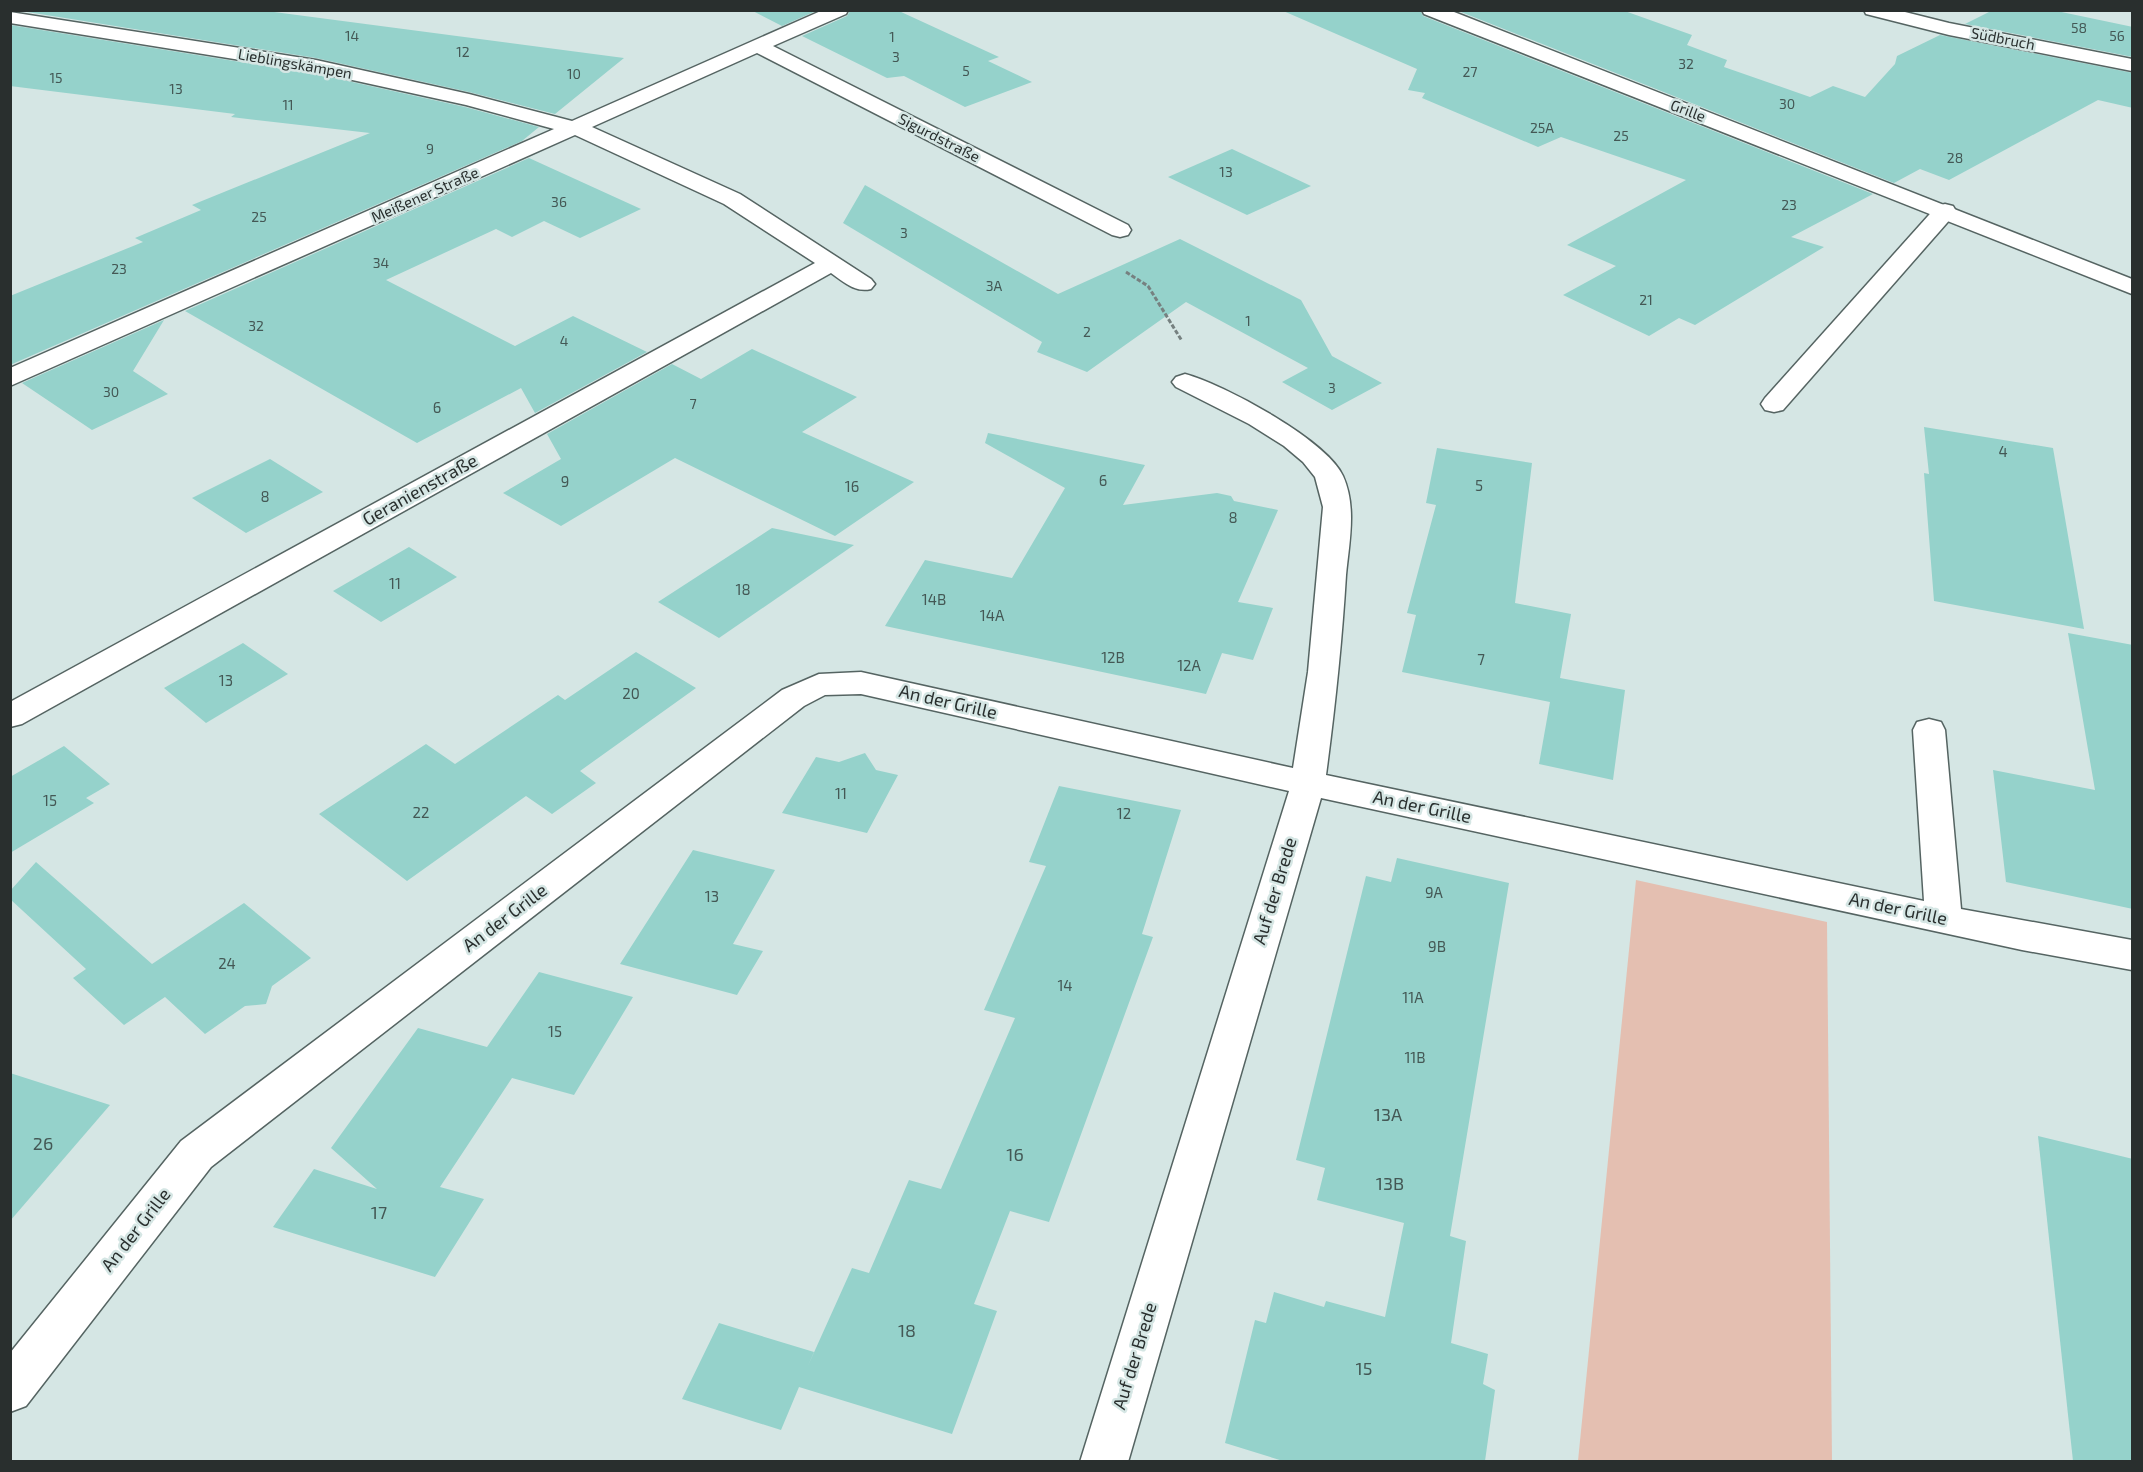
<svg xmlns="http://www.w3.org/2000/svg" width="2143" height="1472" viewBox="0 0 2143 1472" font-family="'Exo 2',sans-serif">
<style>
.green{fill:#e4bfb1}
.building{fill:#95d2cb}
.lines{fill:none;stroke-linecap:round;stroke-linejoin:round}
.minor-casing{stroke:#556462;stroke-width:3}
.major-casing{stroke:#556462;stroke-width:3}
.path{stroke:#768180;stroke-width:3;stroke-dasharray:4.5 2;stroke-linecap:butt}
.minor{fill:#fff;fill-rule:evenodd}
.major{fill:#fff;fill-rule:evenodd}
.labels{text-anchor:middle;stroke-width:5;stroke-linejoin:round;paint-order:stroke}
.far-number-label{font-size:14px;fill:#445855}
.far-street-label{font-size:15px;fill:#292f2e;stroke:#d5e6e4}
.number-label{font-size:15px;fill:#445855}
.street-label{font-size:18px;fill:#292f2e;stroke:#d5e6e4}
.near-number-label{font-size:18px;fill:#445855}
</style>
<rect width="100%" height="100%" fill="#d5e6e4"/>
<!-- green -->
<path class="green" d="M 1636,880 L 1827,922 L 1832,1461 L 1578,1461 Z"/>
<!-- building -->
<g class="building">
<path d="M 15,10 L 259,10 L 624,58 L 555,114 L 469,92 L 316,58 Z"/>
<path d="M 751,10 L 783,10 L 816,11 L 782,26 Z"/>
<path d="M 1281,10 L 1420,10 L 1423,16 L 1873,194 L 1791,237 L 1824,247 L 1695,325 L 1679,318 L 1649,336 L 1563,295 L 1616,266 L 1567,245 L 1686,180 L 1561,137 L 1538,147 L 1422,98 L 1425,93 L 1408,90 L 1417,69 Z"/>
<path d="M 1456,10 L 1622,10 L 1692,35 L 1687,45 L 1727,60 L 1724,67 L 1810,97 L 1833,86 L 1865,97 L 1895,64 L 1897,56 L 1940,35 L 2133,73 L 2133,108 L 2098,100 L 1949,180 L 1920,169 L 1894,183 Z"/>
<path d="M 1993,10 L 2052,10 L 2133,27 L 2133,57 L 1965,24 Z"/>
<path d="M 850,11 L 899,11 L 999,57 L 988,61 L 1032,82 L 965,107 L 904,76 L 887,78 L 802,36 L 847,16 Z"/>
<path d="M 10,25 L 316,74 L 465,107 L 539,127 L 522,141 L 10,365 L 10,296 L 143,242 L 135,238 L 201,210 L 192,205 L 370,133 L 231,117 L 235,114 L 10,86 Z"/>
<path d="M 1232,149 L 1311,186 L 1247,215 L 1168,177 Z"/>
<path d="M 529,158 L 641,209 L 580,238 L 544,221 L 512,237 L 496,229 L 386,280 L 515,346 L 573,316 L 647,352 L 535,413 L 521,388 L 417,443 L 185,311 Z"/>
<path d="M 865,185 L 1058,294 L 1180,239 L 1301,300 L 1332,356 L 1382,383 L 1332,410 L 1282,382 L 1308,368 L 1186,302 L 1087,372 L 1037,352 L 1042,342 L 843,223 Z"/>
<path d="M 164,320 L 133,371 L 168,394 L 92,430 L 22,383 Z"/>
<path d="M 752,349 L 857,397 L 802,432 L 914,482 L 835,536 L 675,458 L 561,526 L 503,493 L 561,459 L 547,434 L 672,364 L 701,379 Z"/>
<path d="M 1924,427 L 2053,448 L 2084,629 L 1934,601 L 1924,473 L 1929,474 Z"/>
<path d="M 988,433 L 1145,465 L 1123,505 L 1217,493 L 1231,496 L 1234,501 L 1278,510 L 1238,602 L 1273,608 L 1253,660 L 1222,653 L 1206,694 L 885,626 L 925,560 L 1012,578 L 1065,488 L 985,443 Z"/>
<path d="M 1437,448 L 1532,463 L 1515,603 L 1571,614 L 1560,678 L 1625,690 L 1613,780 L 1539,764 L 1550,702 L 1402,672 L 1416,615 L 1407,613 L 1436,505 L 1426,503 Z"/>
<path d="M 270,459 L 323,492 L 246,533 L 192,498 Z"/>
<path d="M 772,528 L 854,545 L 719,638 L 658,602 Z"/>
<path d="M 409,547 L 457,577 L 381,622 L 333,591 Z"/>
<path d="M 2068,633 L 2133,645 L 2133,909 L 2006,882 L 1993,770 L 2095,790 Z"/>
<path d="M 243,643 L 288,674 L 206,723 L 164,688 Z"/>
<path d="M 636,652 L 696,688 L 580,771 L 596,783 L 552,814 L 526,796 L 407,881 L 319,814 L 426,744 L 455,764 L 558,695 L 565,700 Z"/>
<path d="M 64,746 L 110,784 L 86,798 L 94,803 L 10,853 L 10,777 Z"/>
<path d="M 865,753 L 876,770 L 898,775 L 867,833 L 782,813 L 816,757 L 839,762 Z"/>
<path d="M 1059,786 L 1181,810 L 1142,934 L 1153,937 L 1049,1222 L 1010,1211 L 974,1304 L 997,1311 L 952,1434 L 799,1387 L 781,1430 L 682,1399 L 719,1323 L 814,1352 L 807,1368 L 852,1268 L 869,1273 L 909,1180 L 941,1189 L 1015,1018 L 984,1010 L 1046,866 L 1029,862 Z"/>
<path d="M 693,850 L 775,870 L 733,944 L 763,951 L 737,995 L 620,964 Z"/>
<path d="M 1397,858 L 1509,883 L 1450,1236 L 1466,1241 L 1451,1343 L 1488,1354 L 1483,1384 L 1495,1390 L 1485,1461 L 1283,1461 L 1225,1443 L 1255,1320 L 1266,1323 L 1274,1292 L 1324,1307 L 1326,1301 L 1385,1317 L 1404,1223 L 1317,1200 L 1325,1168 L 1296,1160 L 1366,876 L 1391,882 Z"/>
<path d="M 36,862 L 152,964 L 244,903 L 311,958 L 272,986 L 266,1004 L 245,1006 L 205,1034 L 165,997 L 124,1025 L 73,978 L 86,969 L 10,899 L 10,891 Z"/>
<path d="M 539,972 L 633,997 L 574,1095 L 512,1078 L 440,1187 L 484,1199 L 435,1277 L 273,1227 L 314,1169 L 377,1189 L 331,1148 L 418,1028 L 487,1047 Z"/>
<path d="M 10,1073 L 110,1105 L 10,1221 Z"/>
<path d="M 2038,1136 L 2133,1159 L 2133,1461 L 2073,1461 Z"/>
</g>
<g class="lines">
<!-- minor casing -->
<g class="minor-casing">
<g id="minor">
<path d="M 823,10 L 848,10 L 846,14 L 773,46 L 1128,225 L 1131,230 L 1128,235 L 1120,237 L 1112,235 L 757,53 L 592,127 L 740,194 L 871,279 L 875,284 L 871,289 C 855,293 844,282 831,273 L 22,724 L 10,727 L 10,702 L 815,263 L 724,204 L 575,135 L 10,386 L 10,368 L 554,129 L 466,105 L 316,72 L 10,23 L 10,12 L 316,60 L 469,94 L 572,121 Z"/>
<path d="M 1864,10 L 1897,10 L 1949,23 L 2132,59 L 2132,71 L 1949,35 L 1866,14 Z"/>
<path d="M 1945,204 L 1953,206 L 1956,211 L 1953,216 L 1783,410 L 1774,412 L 1765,410 L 1761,404 L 1765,398 L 1937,206 Z"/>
<path d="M 1185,374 C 1223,384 1327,440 1343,476 C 1357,507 1349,543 1346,575 C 1342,642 1335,708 1326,775 L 1924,901 L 1913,730 L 1917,722 L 1929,719 L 1941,722 L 1945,730 L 1961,909 L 2132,940 L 2132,970 L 2022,950 L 1321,798 L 1128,1462 L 1080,1462 L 1289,791 L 861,694 L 825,695 L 804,706 L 211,1167 L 26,1406 L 10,1412 L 10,1353 L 181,1141 L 782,690 L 819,674 L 861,672 L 1293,768 L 1308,672 L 1323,507 L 1315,477 L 1303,462 L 1284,446 L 1249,424 L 1176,387 L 1172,382 L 1176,377 Z"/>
</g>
</g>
<!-- major casing -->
<g class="major-casing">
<path id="major" d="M 1422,10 L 1449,10 L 2132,279 L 2132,294 L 1424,14 Z"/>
</g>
<!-- path -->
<path class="path" d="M 1126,272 L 1148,286 L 1182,341"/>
<!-- minor -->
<use href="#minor" class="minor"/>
<!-- major -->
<use href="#major" class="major"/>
</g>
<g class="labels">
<!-- far-number labels -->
<g class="far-number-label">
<text x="2079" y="33">58</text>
<text x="352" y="41">14</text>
<text x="2117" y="41">56</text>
<text x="892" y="42">1</text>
<text x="463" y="57">12</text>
<text x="896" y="62">3</text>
<text x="1686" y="69">32</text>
<text x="966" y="76">5</text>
<text x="1470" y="77">27</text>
<text x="574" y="79">10</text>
<text x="56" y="83">15</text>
<text x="176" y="94">13</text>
<text x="1787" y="109">30</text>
<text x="288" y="110">11</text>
<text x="1542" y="133">25A</text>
<text x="1621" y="141">25</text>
<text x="430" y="154">9</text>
<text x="1955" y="163">28</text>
<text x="1226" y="177">13</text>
<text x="559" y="207">36</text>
<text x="1789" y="210">23</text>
<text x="259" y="222">25</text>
<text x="904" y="238">3</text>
<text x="381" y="268">34</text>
<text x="119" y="274">23</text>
<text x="994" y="291">3A</text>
<text x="1646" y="305">21</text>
<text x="1248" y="326">1</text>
<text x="256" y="331">32</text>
<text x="1087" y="337">2</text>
<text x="564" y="346">4</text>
<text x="1332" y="393">3</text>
<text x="111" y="397">30</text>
<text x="693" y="409">7</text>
</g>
<!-- far-street labels -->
<g class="far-street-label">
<text transform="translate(2003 39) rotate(11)" y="5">Südbruch</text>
<text transform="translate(295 64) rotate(10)" y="5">Lieblingskämpen</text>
<text transform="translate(1688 111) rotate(21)" y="5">Grille</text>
<text transform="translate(939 138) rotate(27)" y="5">Sigurdstraße</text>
<text transform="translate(425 195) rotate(-24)" y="5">Meißener Straße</text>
</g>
<!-- number labels -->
<g class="number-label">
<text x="437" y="413">6</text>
<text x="2003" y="457">4</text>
<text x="1103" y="486">6</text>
<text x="565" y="487">9</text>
<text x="1479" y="491">5</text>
<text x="852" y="492">16</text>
<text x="265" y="502">8</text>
<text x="1233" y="523">8</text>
<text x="395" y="589">11</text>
<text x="743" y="595">18</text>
<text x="934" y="605">14B</text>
<text x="992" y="621">14A</text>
<text x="1113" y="663">12B</text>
<text x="1481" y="665">7</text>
<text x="1189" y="671">12A</text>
<text x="226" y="686">13</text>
<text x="631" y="699">20</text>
<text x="841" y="799">11</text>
<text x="50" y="806">15</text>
<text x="421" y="818">22</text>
<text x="1124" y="819">12</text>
<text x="1434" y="898">9A</text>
<text x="712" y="902">13</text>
<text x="1437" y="952">9B</text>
<text x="227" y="969">24</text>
<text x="1065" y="991">14</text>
<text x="1413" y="1003">11A</text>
<text x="555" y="1037">15</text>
<text x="1415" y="1063">11B</text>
</g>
<!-- street labels -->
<g class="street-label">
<text transform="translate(420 490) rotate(-29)" y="6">Geranienstraße</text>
<text transform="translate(948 702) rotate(13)" y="6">An der Grille</text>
<text transform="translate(1422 807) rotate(12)" y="6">An der Grille</text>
<text transform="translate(1275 891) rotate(-73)" y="6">Auf der Brede</text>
<text transform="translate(1898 909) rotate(12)" y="6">An der Grille</text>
<text transform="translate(505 918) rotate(-37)" y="6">An der Grille</text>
<text transform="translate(136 1230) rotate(-52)" y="6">An der Grille</text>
<text transform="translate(1135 1356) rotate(-73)" y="6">Auf der Brede</text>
</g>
<!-- near-number labels -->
<g class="near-number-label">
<text x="1388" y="1121">13A</text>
<text x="43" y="1150">26</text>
<text x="1015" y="1161">16</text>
<text x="1390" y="1190">13B</text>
<text x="379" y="1219">17</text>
<text x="907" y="1337">18</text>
<text x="1364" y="1375">15</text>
</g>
</g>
<!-- border -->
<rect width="2143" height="1472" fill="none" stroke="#292f2e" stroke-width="24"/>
</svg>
